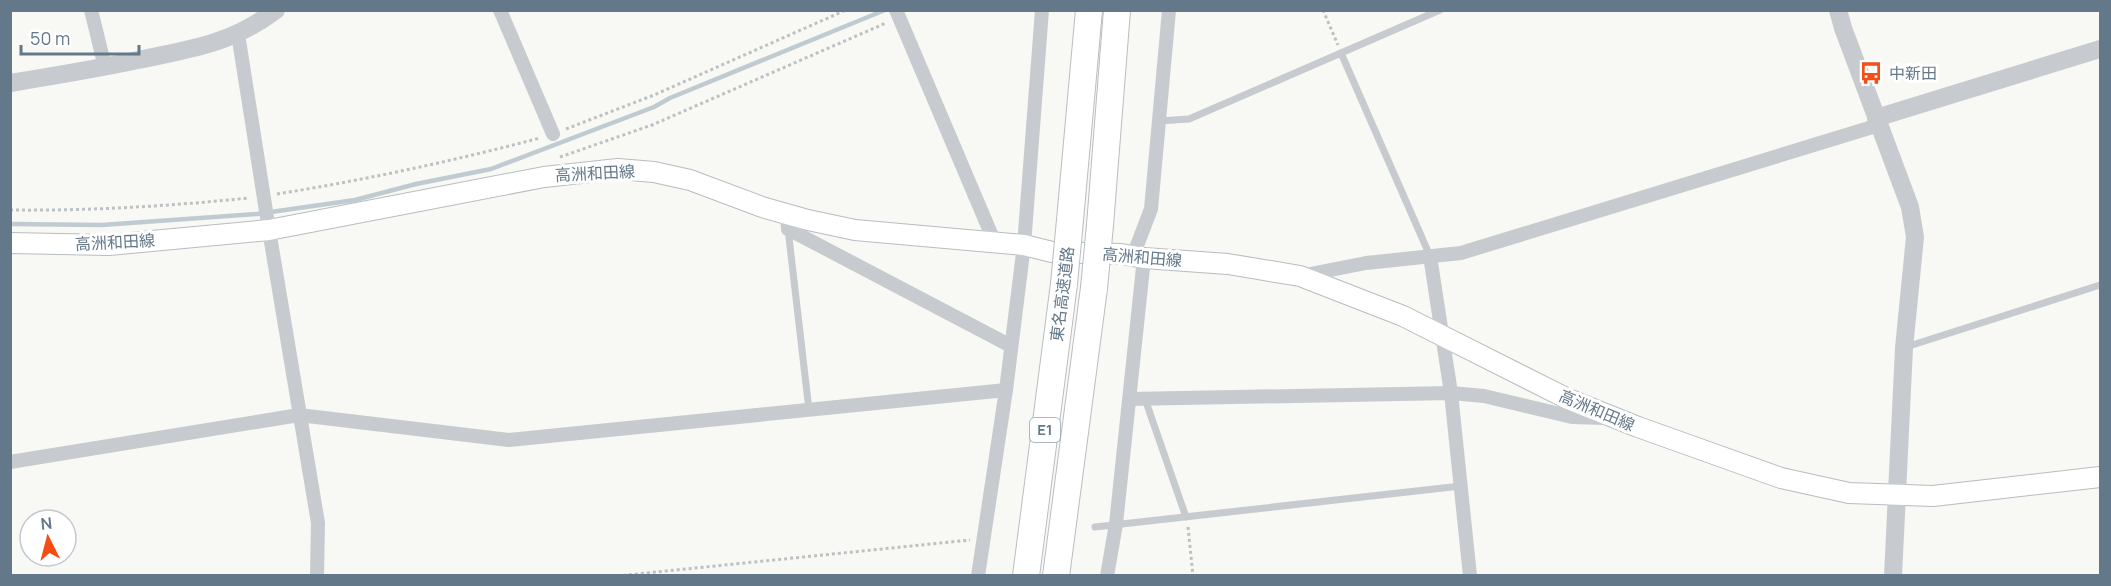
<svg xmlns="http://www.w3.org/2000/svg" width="2111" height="586" viewBox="0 0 2111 586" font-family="Manrope,'Noto Sans JP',sans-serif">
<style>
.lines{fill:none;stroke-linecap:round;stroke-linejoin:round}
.stream{stroke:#c0cbd1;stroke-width:4.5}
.secondary-casing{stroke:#b6bdc2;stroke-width:22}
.motorway-casing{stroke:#b9bdc0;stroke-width:28}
.path{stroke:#bec1c3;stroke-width:3;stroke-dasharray:3 3;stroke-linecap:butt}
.service{stroke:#c7cbcf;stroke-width:7}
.minor{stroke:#c7cbcf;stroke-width:14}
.tertiary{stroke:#c7cbcf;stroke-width:18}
.secondary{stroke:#fff;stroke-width:20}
.motorway{stroke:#fff;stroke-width:26}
.motorway-bridge-casing{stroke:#b9bdc0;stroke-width:28;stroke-linecap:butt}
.motorway-bridge{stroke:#fff;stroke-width:26}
.labels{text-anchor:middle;stroke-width:6;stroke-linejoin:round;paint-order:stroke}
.shield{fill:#fff;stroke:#92a0ac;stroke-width:1.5}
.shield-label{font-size:15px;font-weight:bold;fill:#637889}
.poi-label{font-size:16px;fill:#637889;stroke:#fff;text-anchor:start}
.street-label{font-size:16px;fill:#637889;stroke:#fff}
</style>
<rect width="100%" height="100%" fill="#f8f8f4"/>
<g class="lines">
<!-- stream -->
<path class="stream" d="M 10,224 L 102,225 L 257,214 L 355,200 L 416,184 L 491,169 L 654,107 L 670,98 L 885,10"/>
<!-- secondary casing -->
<g class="secondary-casing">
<path id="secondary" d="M 10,243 L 109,245 L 269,230 L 544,177 L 618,169 L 654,172 L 690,180 L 762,207 L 808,220 L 855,230 L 1024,245 L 1052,252 L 1121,254 L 1144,258 L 1228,264 L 1300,276 L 1403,316 L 1568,399 L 1638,427 L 1781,478 L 1849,493 L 1933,496 L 2100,477"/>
</g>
<!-- motorway casing -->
<g class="motorway-casing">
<g id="motorway">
<path d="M 1070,220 L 1089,10"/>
<path d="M 1100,225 L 1117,10"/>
<path d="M 1026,576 L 1064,284"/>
<path d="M 1056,576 L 1094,288"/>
</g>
</g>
<!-- path -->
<g class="path">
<path d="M 1323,10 L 1338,45"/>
<path d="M 566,129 L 654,95 L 846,10"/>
<path d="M 560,157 L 652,125 L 886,23"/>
<path d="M 277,194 C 365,180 453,161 540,138"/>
<path d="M 10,210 C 90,211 170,206 249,198"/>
<path d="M 1188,527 L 1193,576"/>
<path d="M 617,576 L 970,540"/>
</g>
<!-- service -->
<g class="service">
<path d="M 1159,121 L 1189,119 L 1341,53"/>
<path d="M 788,229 L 809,410"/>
<path d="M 1430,256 L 1341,53 L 1440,10"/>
<path d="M 1906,347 L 2100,285"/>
<path d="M 1145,399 L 1186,517"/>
<path d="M 1095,527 L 1461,486"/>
</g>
<!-- minor -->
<g class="minor">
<path d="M 91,10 L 105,67"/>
<path d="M 500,10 L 553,134"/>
<path d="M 896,10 L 995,243"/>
<path d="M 238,34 L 269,230 L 318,523 L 317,576"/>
<path d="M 787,214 L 788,229 L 1011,346"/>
<path d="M 1133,256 L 1151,209 L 1169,10"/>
<path d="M 1430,256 L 1451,393 L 1470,576"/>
<path d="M 1300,276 L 1366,263 L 1461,253 L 1879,125"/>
<path d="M 1130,399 L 1451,393 L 1484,396 L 1572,417 L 1605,418"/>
<path d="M 10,462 L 299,415 L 509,440 L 1006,390"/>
<path d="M 978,576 L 1006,390 L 1024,245 L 1042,10"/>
<path d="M 1107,576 L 1116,524 L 1144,258"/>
</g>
<!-- tertiary -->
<g class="tertiary">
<path d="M 1838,10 L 1843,28 L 1910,207 L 1915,237 L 1904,348 L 1893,576"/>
<path d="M 10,83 C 53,76 96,69 138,60 C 191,49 231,44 276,10"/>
<path d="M 1876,118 L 2100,49"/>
</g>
<!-- secondary -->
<use href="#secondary" class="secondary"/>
<!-- motorway -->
<use href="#motorway" class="motorway"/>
<!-- motorway-bridge casing -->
<g class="motorway-bridge-casing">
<g id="motorway-bridge">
<path d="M 1064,284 L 1070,220"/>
<path d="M 1094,288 L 1100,225"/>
</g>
</g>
<!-- motorway-bridge -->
<use href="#motorway-bridge" class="motorway-bridge"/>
</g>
<!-- icons -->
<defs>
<g id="bus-bare" transform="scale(1.8)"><path d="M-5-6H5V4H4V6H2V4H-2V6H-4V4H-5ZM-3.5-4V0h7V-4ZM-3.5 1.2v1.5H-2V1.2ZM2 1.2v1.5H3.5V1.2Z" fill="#f64d17" stroke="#fff" stroke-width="2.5" paint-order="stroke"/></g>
</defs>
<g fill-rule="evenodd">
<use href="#bus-bare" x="1871" y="73"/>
</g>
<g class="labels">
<!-- shield labels -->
<rect class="shield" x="1030" y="418" width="30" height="24" rx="4.5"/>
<g class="shield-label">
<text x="1045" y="435">E1</text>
</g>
<!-- poi labels -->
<g class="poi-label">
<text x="1889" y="79">中新田</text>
</g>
<!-- street labels -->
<g class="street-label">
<text transform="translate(595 173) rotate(-3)" y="6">高洲和田線</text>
<text transform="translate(115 242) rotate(-3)" y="6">高洲和田線</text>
<text transform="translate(1142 257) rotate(5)" y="6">高洲和田線</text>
<text transform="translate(1062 294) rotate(-83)" y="6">東名高速道路</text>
<text transform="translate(1597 410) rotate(23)" y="6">高洲和田線</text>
</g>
</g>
<!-- border -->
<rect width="2111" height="586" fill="none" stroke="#637889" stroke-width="24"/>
<!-- north arrow -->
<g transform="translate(48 538) rotate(354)"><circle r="28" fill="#ffffff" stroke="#c1c9d0" stroke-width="1.5"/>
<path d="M0-4.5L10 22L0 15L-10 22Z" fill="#f64d17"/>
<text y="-9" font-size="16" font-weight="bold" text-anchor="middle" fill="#637889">N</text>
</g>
<!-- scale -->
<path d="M21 45v9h118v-9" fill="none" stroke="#637889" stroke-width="3"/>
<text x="30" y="45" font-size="18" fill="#637889" stroke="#ffffff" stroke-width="4.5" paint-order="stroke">50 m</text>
</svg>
